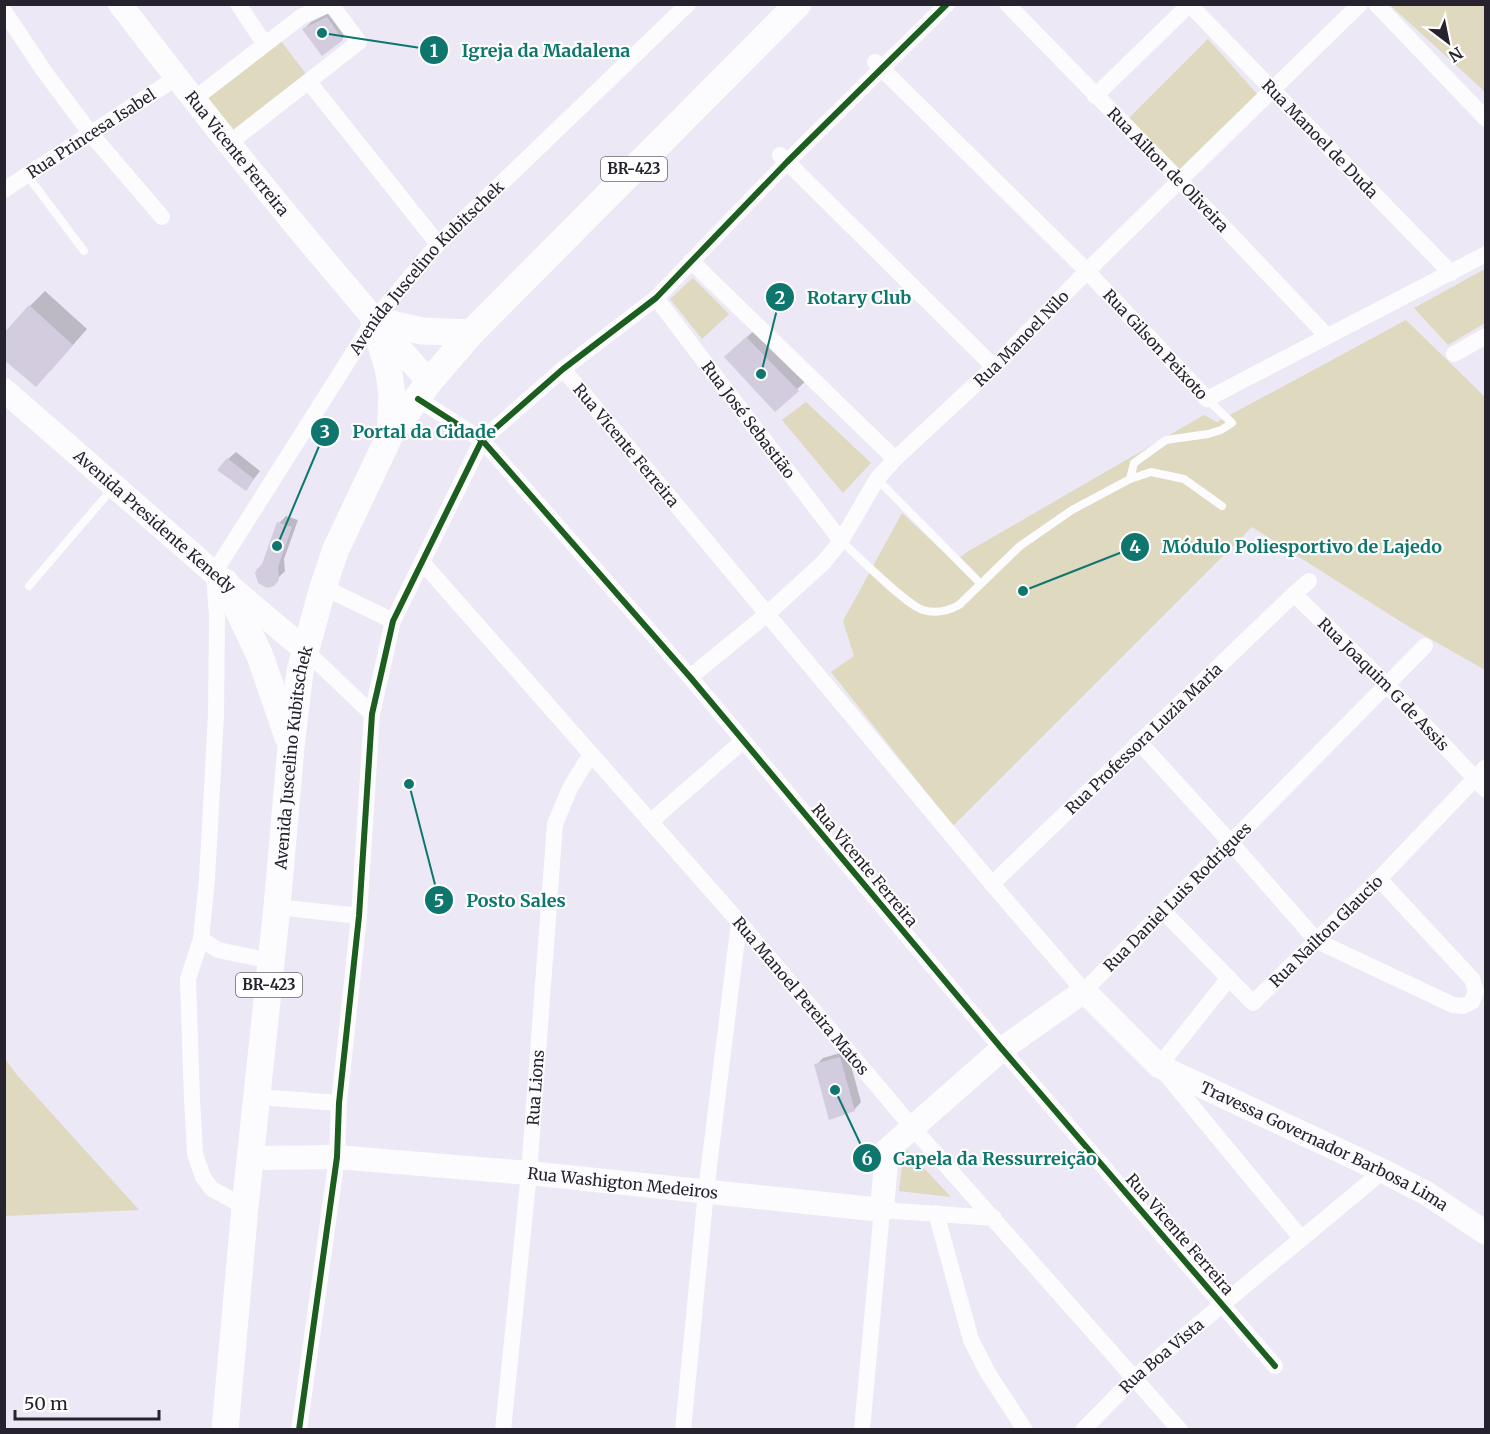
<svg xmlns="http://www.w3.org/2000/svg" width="1490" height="1434" viewBox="0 0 1490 1434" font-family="Merriweather,serif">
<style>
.green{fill:#ded9bf}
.shadow{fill:#0003}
.building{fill:#d3ccdf}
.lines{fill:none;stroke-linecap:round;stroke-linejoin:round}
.lane{stroke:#fcfcfe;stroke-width:8}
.street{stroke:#fcfcfe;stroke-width:16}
.secondary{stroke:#fcfcfe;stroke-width:24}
.primary{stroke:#fcfcfe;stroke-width:27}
.cycleway-casing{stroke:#fff;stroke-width:10}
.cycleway{stroke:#1b5e20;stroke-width:6}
.labels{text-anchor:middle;stroke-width:4.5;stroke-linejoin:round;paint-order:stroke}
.shield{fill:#fff;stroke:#68656d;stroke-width:1.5}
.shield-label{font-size:15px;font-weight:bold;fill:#27232e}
.street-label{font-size:16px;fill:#27232e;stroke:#fff}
.leader{fill:none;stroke:#0f766e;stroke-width:2}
.callout-dot{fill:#0f766e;stroke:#fff;stroke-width:2}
.mark-label{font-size:18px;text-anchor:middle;font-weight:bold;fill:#fff}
.callout-label{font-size:18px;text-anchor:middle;font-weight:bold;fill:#0f766e;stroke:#fff;stroke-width:4.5;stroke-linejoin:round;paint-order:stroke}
</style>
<rect width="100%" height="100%" fill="#ece8f5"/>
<!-- green -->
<g class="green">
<path d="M 1390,5 L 1485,5 L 1485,93 L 1482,89 Z"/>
<path d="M 1208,39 L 1258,95 L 1179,172 L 1128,119 Z"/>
<path d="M 281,41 L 306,74 L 230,133 L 204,100 Z"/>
<path d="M 1485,269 L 1485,323 L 1448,345 L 1414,308 Z"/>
<path d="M 693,278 L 729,314 L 702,339 L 670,299 Z"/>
<path d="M 1406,320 L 1485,397 L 1485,670 L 1406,625 L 1252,527 L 953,826 L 831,672 L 854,656 L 843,621 L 902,513 L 954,562 L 967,552 L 1204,415 L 1217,422 Z"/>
<path d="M 806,402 L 871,463 L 843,493 L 782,420 Z"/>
<path d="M 5,1059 L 17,1075 L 139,1210 L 5,1216 Z"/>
<path d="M 904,1147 L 951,1197 L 899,1191 Z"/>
</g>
<!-- shadow -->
<g class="shadow">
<path d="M 335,10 L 349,32 L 342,39 L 304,29 L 311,22 Z"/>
<path d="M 45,291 L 87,329 L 51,370 L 30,306 Z"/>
<path d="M 758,327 L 809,378 L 775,410 L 737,346 Z"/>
<path d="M 236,452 L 260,471 L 246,489 L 228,459 Z"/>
<path d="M 286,516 L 298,520 L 284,559 L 285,571 L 270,586 L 264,563 L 279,523 Z"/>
<path d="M 847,1051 L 861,1102 L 854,1110 L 816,1065 L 823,1058 Z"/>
</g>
<!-- building -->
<g class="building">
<path d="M 327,17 L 343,40 L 322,56 L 302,29 Z"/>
<path d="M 29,305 L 73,345 L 36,387 L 4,360 L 4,333 Z"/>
<path d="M 746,337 L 799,391 L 775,412 L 724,357 Z"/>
<path d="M 227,458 L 254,479 L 246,491 L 217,470 Z"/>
<path d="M 277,522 L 292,527 L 278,567 L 279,580 L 274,586 L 267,588 L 258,583 L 255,573 L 257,569 L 262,564 Z"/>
<path d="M 840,1057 L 855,1111 L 829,1120 L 814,1064 Z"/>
</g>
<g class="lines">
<!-- lane -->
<g class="lane">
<path d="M 27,175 L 84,251"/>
<path d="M 877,479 L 981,584"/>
<path d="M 1130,479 L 1134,463 L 1166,440 L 1208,434 L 1221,430 L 1232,423 L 1207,399"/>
<path d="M 841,541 C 857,555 906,605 923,610 C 936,614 948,611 959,605 L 1020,546 L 1072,510 L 1130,479 L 1151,472 L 1184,479 L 1222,506"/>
<path d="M 29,586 L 112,489"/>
</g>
<!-- street -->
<g class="street">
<path d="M 238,4 L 264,43"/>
<path id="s1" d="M 1007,4 L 1180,181 L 1327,336"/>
<path id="s2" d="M 1189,4 L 1451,273"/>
<path d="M 1376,4 L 1486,119"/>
<path d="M 4,11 L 44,71 L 91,134 L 162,217"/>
<path id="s3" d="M 875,62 L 1087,271 L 1207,399 L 1486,254"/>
<path d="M 309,82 L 438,244"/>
<path d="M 1095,96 L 1189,5"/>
<path d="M 193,100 L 302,16 L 330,4"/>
<path d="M 228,144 L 359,42 L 331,4"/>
<path d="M 780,155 L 994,367"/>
<path id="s4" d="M 4,190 L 176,78"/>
<path d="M 691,261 L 895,459"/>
<path id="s5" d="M 656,298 L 841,541"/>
<path d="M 1454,354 L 1486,336"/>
<path id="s6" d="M 563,369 L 992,884 L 1084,991 L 1425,646"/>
<path d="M 418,399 L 482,440 L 690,677 L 1002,1049 L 1275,1366"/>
<path id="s7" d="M 422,562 L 739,922 L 912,1127 L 1180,1430"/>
<path id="s8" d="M 1309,581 L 1294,594 L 1387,685 L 1486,790"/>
<path d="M 323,587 L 393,621"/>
<path d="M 305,650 L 372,714"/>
<path id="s9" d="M 690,677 L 766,615 L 824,562 L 841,541 L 877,479 L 895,459 L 994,367 L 1087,271 L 1360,4"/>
<path d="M 1139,742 L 1231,843 L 1317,941 L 1453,1005 L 1463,1006 L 1472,1002 L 1476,991 L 1472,979 L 1379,879"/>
<path d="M 650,822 L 743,741"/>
<path id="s10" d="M 992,884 L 1294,594"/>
<path d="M 277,907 L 359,916"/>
<path id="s11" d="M 1163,911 L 1253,1003 L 1379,879 L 1486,767"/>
<path d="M 201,939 L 218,950 L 271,961"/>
<path d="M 1229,978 L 1159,1066 L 1301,1238"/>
<path d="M 257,1097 L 339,1103"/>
<path id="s12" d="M 245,1207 L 212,1189 L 203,1177 L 195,1154 L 192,1100 L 188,979 L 201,939 L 207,879 L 216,714 L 217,617 L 214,573 L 374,320 L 438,244 L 688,4"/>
<path d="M 936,1213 L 971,1340 L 988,1373 L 1025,1430"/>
<path d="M 299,1430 L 337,1157 L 339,1103 L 359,916 L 372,714 L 393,621 L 482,440 L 563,369 L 656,298 L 787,162 L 947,4"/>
<path id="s13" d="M 503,1430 L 529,1173 L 555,824 L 570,788 L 591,754"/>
<path d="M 683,1430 L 706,1191 L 739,922"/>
<path d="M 862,1430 L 882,1210 L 994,1218"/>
<path id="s14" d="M 1083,1430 L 1135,1377 L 1383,1171"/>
</g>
<!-- secondary -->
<g class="secondary">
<path id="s15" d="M 120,4 C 219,134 322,260 429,382"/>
<path id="s16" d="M 4,390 L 214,573 L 305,650"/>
<path id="s17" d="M 250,1158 L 337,1157 L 529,1173 L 882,1210 L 887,1150 L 1002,1049 L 1084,991 L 1159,1066 L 1383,1171 L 1426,1193 L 1486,1233"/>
</g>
<!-- primary -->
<g class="primary">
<path d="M 374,320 L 389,372 L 392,396 L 390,435"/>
<path d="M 374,320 L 422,331 L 471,333"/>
<path d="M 225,582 L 260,656 L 288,737"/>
<path id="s18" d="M 225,1430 L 245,1207 L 277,907 L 291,747 L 300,671 L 323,587 L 336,549 L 390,435 L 429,382 L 471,333 L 798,4"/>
</g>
<!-- cycleway casing -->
<g class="cycleway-casing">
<g id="cycleway">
<path d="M 418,399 L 482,440 L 690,677 L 1002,1049 L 1275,1366"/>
<path d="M 299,1430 L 337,1157 L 339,1103 L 359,916 L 372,714 L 393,621 L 482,440 L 563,369 L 656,298 L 787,162 L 947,4"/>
</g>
</g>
<!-- cycleway -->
<use href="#cycleway" class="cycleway"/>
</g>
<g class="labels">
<!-- shield labels -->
<g class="shield">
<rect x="601" y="157" width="66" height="24" rx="4.5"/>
<rect x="236" y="973" width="66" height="24" rx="4.5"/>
</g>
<g class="shield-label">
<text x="634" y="174">BR-423</text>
<text x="269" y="990">BR-423</text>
</g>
<!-- street labels -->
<g class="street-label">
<text dy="6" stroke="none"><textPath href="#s4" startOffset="104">Rua Princesa Isabel</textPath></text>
<text dy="6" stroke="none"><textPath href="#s2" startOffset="188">Rua Manoel de Duda</textPath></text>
<text dy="6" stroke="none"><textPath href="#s15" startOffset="190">Rua Vicente Ferreira</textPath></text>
<text dy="6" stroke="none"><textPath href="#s1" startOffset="231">Rua Ailton de Oliveira</textPath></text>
<text dy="6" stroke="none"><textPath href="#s12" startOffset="1034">Avenida Juscelino Kubitschek</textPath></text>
<text dy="6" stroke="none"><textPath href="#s9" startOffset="477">Rua Manoel Nilo</textPath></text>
<text dy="6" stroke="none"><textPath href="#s3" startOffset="398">Rua Gilson Peixoto</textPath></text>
<text dy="6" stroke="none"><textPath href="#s5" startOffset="153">Rua José Sebastião</textPath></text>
<text dy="6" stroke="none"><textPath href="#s6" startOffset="99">Rua Vicente Ferreira</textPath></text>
<text dy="6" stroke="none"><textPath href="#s16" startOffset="200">Avenida Presidente Kenedy</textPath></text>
<text dy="6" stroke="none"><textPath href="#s8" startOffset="147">Rua Joaquim G de Assis</textPath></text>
<text dy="6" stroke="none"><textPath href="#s10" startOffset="210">Rua Professora Luzia Maria</textPath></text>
<text dy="6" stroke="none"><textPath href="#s18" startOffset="676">Avenida Juscelino Kubitschek</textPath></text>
<text transform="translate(865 865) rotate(50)" y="6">Rua Vicente Ferreira</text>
<text dy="6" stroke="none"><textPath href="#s6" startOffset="944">Rua Daniel Luis Rodrigues</textPath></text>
<text dy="6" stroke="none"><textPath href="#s11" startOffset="231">Rua Nailton Glaucio</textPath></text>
<text dy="6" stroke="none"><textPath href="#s7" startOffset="576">Rua Manoel Pereira Matos</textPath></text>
<text dy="6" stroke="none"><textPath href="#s13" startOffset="344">Rua Lions</textPath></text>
<text dy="6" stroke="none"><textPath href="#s17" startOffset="1238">Travessa Governador Barbosa Lima</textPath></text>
<text dy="6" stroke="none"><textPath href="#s17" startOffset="374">Rua Washigton Medeiros</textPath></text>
<text transform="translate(1180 1234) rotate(49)" y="6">Rua Vicente Ferreira</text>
<text dy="6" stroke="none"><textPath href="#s14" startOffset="108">Rua Boa Vista</textPath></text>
</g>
</g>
<!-- callouts -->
<path class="leader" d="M322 33L434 50M761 374L780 297M277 546L325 432M1023 591L1135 547M409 784L439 900M835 1090L867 1158"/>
<g class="callout-dot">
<circle cx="322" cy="33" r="6"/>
<circle cx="761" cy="374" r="6"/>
<circle cx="277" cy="546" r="6"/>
<circle cx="1023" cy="591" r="6"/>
<circle cx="409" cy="784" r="6"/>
<circle cx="835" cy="1090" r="6"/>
<circle cx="434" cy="50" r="15"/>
<circle cx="780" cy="297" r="15"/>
<circle cx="325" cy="432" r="15"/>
<circle cx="1135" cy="547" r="15"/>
<circle cx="439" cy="900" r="15"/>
<circle cx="867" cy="1158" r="15"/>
</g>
<g class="mark-label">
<text x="434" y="57">1</text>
<text x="780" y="304">2</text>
<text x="325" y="438">3</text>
<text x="1135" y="553">4</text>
<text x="439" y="907">5</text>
<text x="867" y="1165">6</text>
</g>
<g class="callout-label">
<text x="546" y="57">Igreja da Madalena</text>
<text x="859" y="304">Rotary Club</text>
<text x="424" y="438">Portal da Cidade</text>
<text x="1302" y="553">Módulo Poliesportivo de Lajedo</text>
<text x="516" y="907">Posto Sales</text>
<text x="995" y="1165">Capela da Ressurreição</text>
</g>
<!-- border -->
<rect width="1490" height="1434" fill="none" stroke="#27232e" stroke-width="12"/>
<!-- north arrow -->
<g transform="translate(1448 42) rotate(148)" stroke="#ffffff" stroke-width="4.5" paint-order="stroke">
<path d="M0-4.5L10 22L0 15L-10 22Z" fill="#27232e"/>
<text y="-9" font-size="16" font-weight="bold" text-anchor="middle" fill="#27232e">N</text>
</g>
<!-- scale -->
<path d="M15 1410v9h144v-9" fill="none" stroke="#27232e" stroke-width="3"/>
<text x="24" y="1410" font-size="18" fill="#27232e" stroke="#ffffff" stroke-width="4.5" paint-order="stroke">50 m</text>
</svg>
